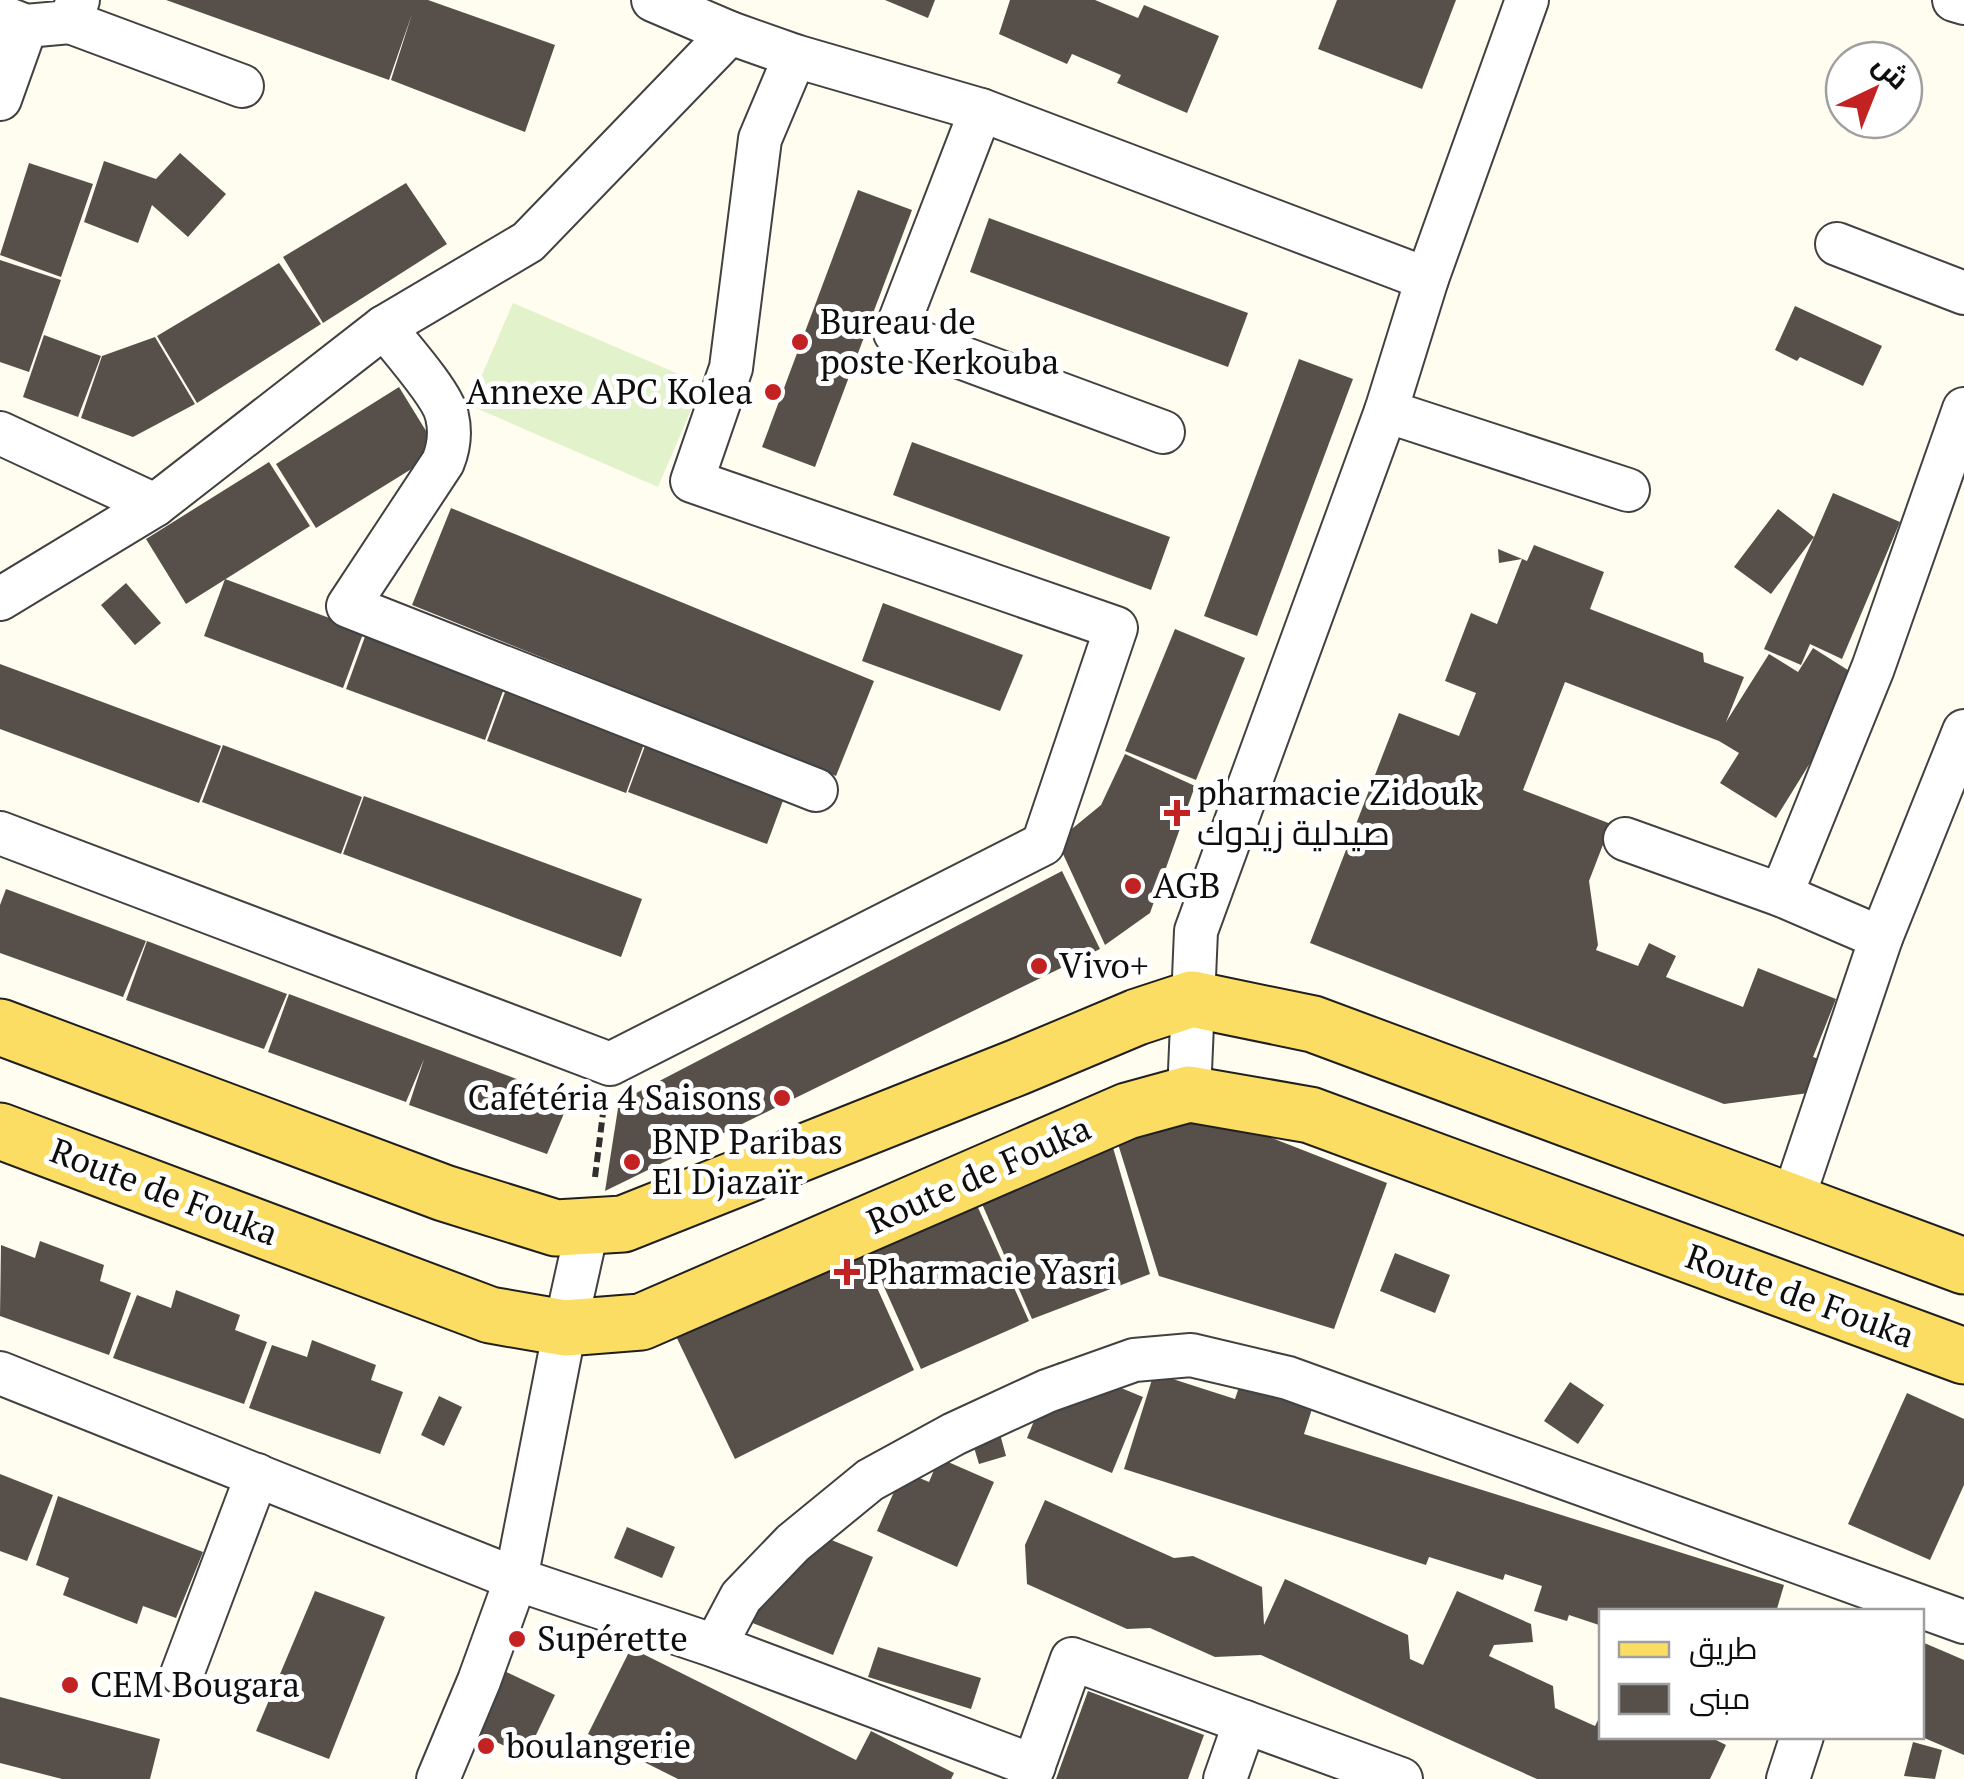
<svg xmlns="http://www.w3.org/2000/svg" width="1964" height="1779" viewBox="0 0 1964 1779" font-family="'PT Serif',Cairo,serif">
<style>
.pitch{fill:#e2f2ca}
.building{fill:#57504a}
.lines{fill:none;stroke-linecap:round;stroke-linejoin:round}
.minor-casing{stroke:#414141;stroke-width:46}
.major-casing{stroke:#1f1f1f;stroke-width:59}
.path{stroke:#303030;stroke-width:6;stroke-dasharray:10 5;stroke-linecap:butt}
.minor{stroke:#fff;stroke-width:42}
.major{stroke:#fcdd63;stroke-width:55}
.poi-dot{fill:#c32222;stroke:#fff;stroke-width:4}
.labels{text-anchor:middle;stroke-width:10;stroke-linejoin:round;paint-order:stroke}
.poi-label{font-size:35px;fill:#0e0e0e;stroke:#fff;text-anchor:start}
.street-label{font-size:35px;fill:#0e0e0e;stroke:#fff}
</style>
<rect width="100%" height="100%" fill="#fffdf0"/>
<!-- pitch -->
<path class="pitch" d="M 513,303 L 702,384 L 658,487 L 469,405 Z"/>
<!-- building -->
<g class="building">
<path d="M 166,0 L 428,0 L 555,45 L 525,132 L 391,80 L 412,14 L 389,80 Z"/>
<path d="M 885,0 L 935,0 L 928,18 Z"/>
<path d="M 1010,0 L 1095,0 L 1138,18 L 1144,5 L 1219,36 L 1187,113 L 1117,83 L 1121,75 L 1072,54 L 1067,64 L 999,34 Z"/>
<path d="M 1337,0 L 1456,0 L 1422,89 L 1318,49 Z"/>
<path d="M 180,153 L 226,194 L 188,237 L 152,205 L 138,243 L 84,222 L 104,161 L 156,179 Z"/>
<path d="M 29,163 L 93,184 L 61,277 L 0,255 Z"/>
<path d="M 406,183 L 447,244 L 323,323 L 283,257 Z"/>
<path d="M 858,190 L 912,210 L 815,467 L 762,447 Z"/>
<path d="M 989,218 L 1248,313 L 1228,367 L 970,272 Z"/>
<path d="M 0,260 L 61,280 L 29,372 L 0,362 Z"/>
<path d="M 279,263 L 321,324 L 197,403 L 157,336 Z"/>
<path d="M 1795,306 L 1882,346 L 1863,386 L 1800,357 L 1797,361 L 1775,350 Z"/>
<path d="M 44,335 L 101,356 L 78,417 L 23,397 Z"/>
<path d="M 155,337 L 195,404 L 133,437 L 81,418 L 102,356 Z"/>
<path d="M 1299,359 L 1353,379 L 1257,636 L 1204,616 Z"/>
<path d="M 399,387 L 439,452 L 316,528 L 276,464 Z"/>
<path d="M 912,442 L 1170,537 L 1151,590 L 893,495 Z"/>
<path d="M 269,462 L 310,526 L 186,604 L 146,539 Z"/>
<path d="M 1833,493 L 1900,522 L 1842,659 L 1810,644 L 1801,665 L 1764,649 L 1814,537 L 1771,594 L 1734,567 L 1778,509 L 1814,537 Z"/>
<path d="M 451,508 L 874,681 L 836,776 L 412,605 Z"/>
<path d="M 1534,545 L 1604,572 L 1590,609 L 1703,653 L 1704,662 L 1744,677 L 1726,722 L 1769,654 L 1798,672 L 1813,648 L 1862,679 L 1776,818 L 1720,783 L 1739,753 L 1719,741 L 1565,682 L 1523,790 L 1611,824 L 1589,881 L 1598,945 L 1596,950 L 1638,966 L 1649,943 L 1676,956 L 1666,977 L 1743,1007 L 1758,968 L 1836,999 L 1813,1057 L 1822,1060 L 1809,1093 L 1724,1104 L 1310,943 L 1399,713 L 1459,736 L 1476,693 L 1445,681 L 1471,613 L 1497,624 L 1522,559 L 1499,563 L 1498,549 L 1527,561 Z"/>
<path d="M 225,579 L 364,631 L 343,688 L 204,636 Z"/>
<path d="M 126,583 L 161,623 L 135,645 L 101,605 Z"/>
<path d="M 883,603 L 1023,655 L 1000,711 L 862,661 Z"/>
<path d="M 1175,629 L 1245,658 L 1196,780 L 1125,751 Z"/>
<path d="M 367,631 L 506,683 L 485,740 L 346,689 Z"/>
<path d="M 0,664 L 221,746 L 199,803 L 0,729 Z"/>
<path d="M 508,684 L 647,736 L 626,793 L 487,741 Z"/>
<path d="M 649,735 L 788,787 L 767,844 L 628,792 Z"/>
<path d="M 223,745 L 362,797 L 341,854 L 202,802 Z"/>
<path d="M 1125,754 L 1195,786 L 1150,913 L 1105,945 L 1057,841 L 1101,805 Z"/>
<path d="M 364,796 L 642,899 L 621,957 L 343,854 Z"/>
<path d="M 1062,871 L 1100,949 L 605,1191 L 619,1102 Z"/>
<path d="M 6,889 L 146,941 L 123,997 L 0,953 L 0,905 Z"/>
<path d="M 147,941 L 287,994 L 264,1049 L 126,1000 Z"/>
<path d="M 289,994 L 570,1099 L 547,1154 L 409,1105 L 424,1059 L 406,1102 L 268,1052 Z"/>
<path d="M 1183,1121 L 1249,1129 L 1387,1183 L 1334,1329 L 1159,1276 L 1114,1131 Z"/>
<path d="M 1109,1134 L 1150,1274 L 1032,1319 L 976,1190 Z"/>
<path d="M 971,1192 L 1029,1321 L 921,1369 L 863,1240 Z"/>
<path d="M 40,1241 L 104,1265 L 100,1281 L 131,1293 L 109,1355 L 0,1316 L 1,1245 L 35,1258 Z"/>
<path d="M 856,1241 L 914,1370 L 735,1459 L 673,1330 Z"/>
<path d="M 1395,1253 L 1450,1275 L 1435,1313 L 1380,1291 Z"/>
<path d="M 176,1290 L 240,1315 L 235,1330 L 267,1342 L 244,1404 L 113,1358 L 137,1295 L 171,1308 Z"/>
<path d="M 312,1340 L 376,1365 L 371,1380 L 403,1392 L 380,1454 L 249,1408 L 272,1345 L 307,1357 Z"/>
<path d="M 1058,1362 L 1143,1397 L 1112,1473 L 1027,1438 Z"/>
<path d="M 1154,1373 L 1235,1399 L 1239,1387 L 1312,1409 L 1304,1434 L 1784,1585 L 1776,1612 L 1602,1612 L 1602,1626 L 1569,1615 L 1567,1621 L 1534,1611 L 1542,1586 L 1505,1574 L 1503,1580 L 1429,1557 L 1426,1565 L 1124,1469 Z"/>
<path d="M 1570,1382 L 1604,1405 L 1578,1444 L 1544,1421 Z"/>
<path d="M 1907,1393 L 1964,1419 L 1964,1485 L 1930,1560 L 1848,1524 Z"/>
<path d="M 439,1396 L 462,1407 L 444,1446 L 421,1435 Z"/>
<path d="M 997,1423 L 1006,1456 L 979,1464 L 969,1431 Z"/>
<path d="M 939,1458 L 994,1482 L 957,1567 L 877,1531 L 903,1471 L 929,1482 Z"/>
<path d="M 0,1474 L 53,1495 L 27,1561 L 0,1551 Z"/>
<path d="M 58,1496 L 203,1552 L 176,1618 L 143,1606 L 137,1624 L 63,1595 L 69,1578 L 36,1565 Z"/>
<path d="M 1045,1500 L 1174,1558 L 1193,1556 L 1262,1587 L 1264,1625 L 1285,1579 L 1408,1635 L 1410,1659 L 1423,1665 L 1457,1591 L 1531,1624 L 1533,1642 L 1494,1645 L 1489,1656 L 1553,1686 L 1555,1708 L 1595,1726 L 1602,1712 L 1602,1736 L 1708,1736 L 1726,1745 L 1710,1779 L 1537,1779 L 1261,1655 L 1215,1657 L 1150,1628 L 1127,1629 L 1027,1584 L 1025,1545 Z"/>
<path d="M 627,1527 L 675,1547 L 662,1578 L 614,1558 Z"/>
<path d="M 812,1532 L 873,1557 L 833,1655 L 745,1620 Z"/>
<path d="M 315,1591 L 385,1617 L 329,1759 L 256,1731 Z"/>
<path d="M 1922,1642 L 1964,1660 L 1964,1755 L 1922,1737 Z"/>
<path d="M 878,1647 L 981,1678 L 971,1709 L 868,1677 Z"/>
<path d="M 631,1648 L 856,1760 L 871,1731 L 954,1773 L 951,1779 L 678,1779 L 588,1734 Z"/>
<path d="M 481,1660 L 555,1695 L 526,1756 L 452,1721 Z"/>
<path d="M 1088,1691 L 1204,1735 L 1188,1779 L 1056,1779 Z"/>
<path d="M 0,1697 L 160,1739 L 150,1779 L 62,1779 L 0,1763 Z"/>
<path d="M 1913,1742 L 1942,1750 L 1935,1779 L 1904,1776 Z"/>
</g>
<g class="lines">
<!-- minor casing -->
<g class="minor-casing">
<g id="minor">
<path d="M 653,0 L 730,33 L 795,56 L 981,110 L 1427,279"/>
<path d="M 1954,0 L 1964,3"/>
<path d="M 0,16 L 26,26 L 70,22 L 78,0"/>
<path d="M 70,22 L 242,86"/>
<path d="M 0,99 L 26,26"/>
<path d="M 981,110 L 895,333 L 1163,432"/>
<path d="M 1837,244 L 1964,293"/>
<path d="M 384,327 C 399,346 443,395 447,416 C 451,433 449,447 443,462 L 348,606 L 816,790"/>
<path d="M 1386,411 L 1628,490"/>
<path d="M 0,433 L 155,505"/>
<path d="M 0,599 L 155,505 L 384,327 L 528,242 L 730,33"/>
<path d="M 0,833 L 610,1064 L 1043,844 L 1116,628 L 692,481 L 731,368 L 760,139 L 795,56"/>
<path d="M 1625,839 L 1781,895 L 1881,938"/>
<path d="M 1781,895 L 1873,668 L 1964,409"/>
<path d="M 1189,1094 L 1196,931 L 1386,411 L 1427,279 L 1527,0"/>
<path d="M 1792,1202 L 1881,938 L 1964,731"/>
<path d="M 0,1373 L 516,1579 L 715,1646 L 1034,1766"/>
<path d="M 715,1646 L 741,1597 L 793,1543 L 870,1480 L 954,1434 L 1047,1391 L 1134,1360 L 1191,1355 L 1288,1378 L 1964,1622"/>
<path d="M 182,1674 L 257,1475"/>
<path d="M 438,1779 L 479,1681 L 516,1579 L 565,1328 L 588,1225"/>
<path d="M 1029,1779 L 1072,1659 L 1401,1779"/>
<path d="M 1225,1779 L 1245,1722"/>
<path d="M 1788,1779 L 1802,1736"/>
</g>
</g>
<!-- major casing -->
<g class="major-casing">
<g id="major">
<path d="M 0,1027 L 444,1193 L 556,1228 L 623,1224 L 1018,1067 L 1137,1017 L 1192,999 L 1313,1024 L 1964,1266"/>
<path d="M 0,1131 L 490,1315 L 565,1328 L 641,1322 L 1127,1111 L 1189,1094 L 1310,1115 L 1964,1356"/>
</g>
</g>
<!-- path -->
<path class="path" d="M 595,1177 L 604,1105"/>
<!-- minor -->
<use href="#minor" class="minor"/>
<!-- major -->
<use href="#major" class="major"/>
</g>
<!-- markers -->
<g class="poi-dot">
<circle cx="800" cy="342" r="10"/>
<circle cx="773" cy="392" r="10"/>
<path d="M1172 798h10v10h10v10h-10v10h-10v-10h-10v-10h10z"/>
<circle cx="1133" cy="886" r="10"/>
<circle cx="1039" cy="966" r="10"/>
<circle cx="782" cy="1098" r="10"/>
<circle cx="632" cy="1162" r="10"/>
<path d="M842 1257h10v10h10v10h-10v10h-10v-10h-10v-10h10z"/>
<circle cx="517" cy="1639" r="10"/>
<circle cx="70" cy="1685" r="10"/>
<circle cx="486" cy="1746" r="10"/>
</g>
<g class="labels">
<!-- poi labels -->
<g class="poi-label">
<text x="820" y="334">Bureau de<tspan x="820" dy="40">poste Kerkouba</tspan></text>
<text x="753" y="404" text-anchor="end">Annexe APC Kolea</text>
<text x="1197" y="805">pharmacie Zidouk<tspan x="1197" dy="40">صيدلية زيدوك</tspan></text>
<text x="1153" y="898">AGB</text>
<text x="1059" y="978">Vivo+</text>
<text x="762" y="1110" text-anchor="end">Cafétéria 4 Saisons</text>
<text x="652" y="1154">BNP Paribas<tspan x="652" dy="40">El Djazaïr</tspan></text>
<text x="867" y="1284">Pharmacie Yasri</text>
<text x="537" y="1651">Supérette</text>
<text x="90" y="1697">CEM Bougara</text>
<text x="506" y="1758">boulangerie</text>
</g>
<!-- street labels -->
<g class="street-label">
<text transform="translate(979 1175) rotate(-24)" y="12">Route de Fouka</text>
<text transform="translate(164 1192) rotate(21)" y="12">Route de Fouka</text>
<text transform="translate(1800 1296) rotate(20)" y="12">Route de Fouka</text>
</g>
</g>
<!-- legend -->
<rect x="1599" y="1609" width="325" height="130" fill="#ffffff" stroke="#9f9f9f" stroke-width="2.5"/>
<rect x="1619" y="1642" width="50" height="15" fill="#fcdd63" stroke="#9f9f9f" stroke-width="2.5"/>
<text x="1689" y="1659" font-size="30" fill="#0e0e0e">طريق</text>
<rect x="1619" y="1684" width="50" height="30" fill="#57504a" stroke="#9f9f9f" stroke-width="2.5"/>
<text x="1689" y="1709" font-size="30" fill="#0e0e0e">مبنى</text>
<!-- north arrow -->
<g transform="translate(1874 90) rotate(43)"><circle r="48" fill="#ffffff" stroke="#9f9f9f" stroke-width="2.5"/>
<path d="M0-8L18 38L0 25L-18 38Z" fill="#c32222"/>
<text y="-15" font-size="28" font-weight="bold" text-anchor="middle" fill="#0e0e0e">ش</text>
</g>
</svg>
